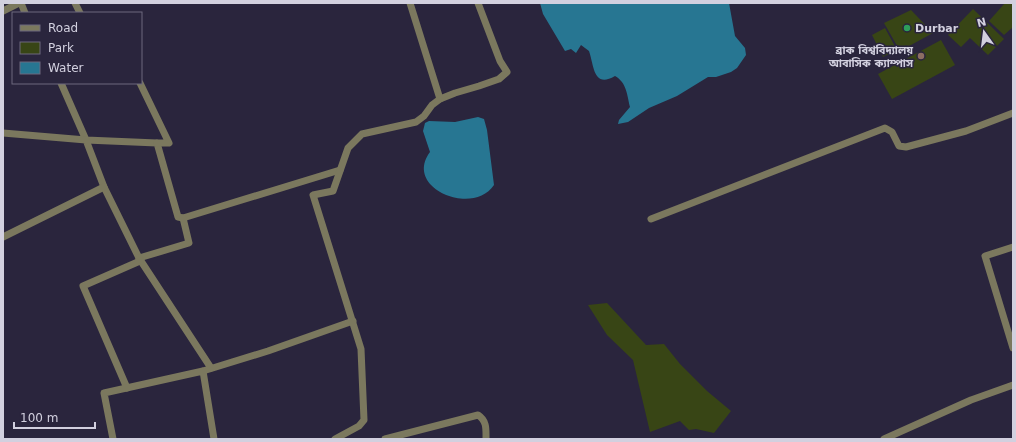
<svg xmlns="http://www.w3.org/2000/svg" width="1016" height="442" viewBox="0 0 1016 442" font-family="'DejaVu Sans','Noto Sans Bengali',sans-serif">
<style>
.green{fill:#384515}
.water{fill:#277692}
.lines{fill:none;stroke-linecap:round;stroke-linejoin:round}
.minor{stroke:#7b785e;stroke-width:7}
.leisure-dot{fill:#2e9e5b;stroke:#2a253d;stroke-width:1.5}
.education-dot{fill:#8d6e63;stroke:#2a253d;stroke-width:1.5}
.labels{text-anchor:middle;stroke-width:3;stroke-linejoin:round;paint-order:stroke}
.poi-label{font-size:11px;font-weight:bold;fill:#d2d0df;stroke:#2a253d;text-anchor:start}
</style>
<rect width="100%" height="100%" fill="#2a253d"/>
<!-- green -->
<g class="green">
<path d="M 1005,3 L 1013,3 L 1013,27 L 1004,35 L 989,21 Z"/>
<path d="M 973,9 L 1004,39 L 988,55 L 970,38 L 961,47 L 948,35 Z"/>
<path d="M 911,10 L 933,33 L 900,51 L 884,23 Z"/>
<path d="M 885,28 L 897,50 L 883,57 L 872,35 Z"/>
<path d="M 941,40 L 955,65 L 892,99 L 878,74 Z"/>
<path d="M 607,303 L 646,345 L 664,344 L 680,364 L 707,391 L 731,411 L 714,433 L 696,429 L 689,430 L 680,421 L 650,432 L 633,360 L 607,335 L 588,305 Z"/>
</g>
<!-- water -->
<g class="water">
<path d="M 540,3 L 729,3 L 735,36 L 745,48 L 746,55 L 737,68 L 731,72 L 716,77 L 708,77 L 677,96 L 649,108 L 628,122 L 618,124 L 619,120 L 630,107 C 627,95 627,83 615,76 C 593,89 594,65 589,51 L 581,45 L 576,53 L 571,49 L 565,51 L 543,14 Z"/>
<path d="M 478,117 L 484,119 L 487,130 L 494,185 C 473,217 403,188 430,152 L 423,131 L 425,123 L 429,121 L 455,122 Z"/>
</g>
<g class="lines">
<!-- minor -->
<g class="minor">
<path d="M 21,3 L 25,13"/>
<path d="M 75,3 L 80,13"/>
<path d="M 410,3 L 440,99"/>
<path d="M 3,11 L 19,3"/>
<path d="M 61,83 L 86,140 L 157,143 L 178,217 L 183,218 L 340,170"/>
<path d="M 140,83 L 169,143 L 157,143"/>
<path d="M 3,133 L 86,140 L 104,187 L 139,258 L 189,243 L 183,218"/>
<path d="M 651,219 L 885,128 L 892,132 L 899,146 L 906,147 L 966,131 L 1013,113"/>
<path d="M 3,237 L 104,187"/>
<path d="M 1013,247 L 985,256 L 1013,348"/>
<path d="M 139,258 L 211,368"/>
<path d="M 203,371 L 268,351 L 353,321"/>
<path d="M 127,388 L 83,286 L 140,261"/>
<path d="M 113,439 L 104,393 L 203,371 L 214,439"/>
<path d="M 335,439 L 359,426 L 364,420 L 361,349 L 313,195 L 333,191 L 348,148 L 362,134 L 416,122 L 424,116 L 432,105 L 440,99 L 455,93 L 479,86 L 499,79 L 507,72 L 500,61 L 478,3"/>
<path d="M 385,439 L 478,415 C 487,421 486,429 486,439"/>
<path d="M 884,439 L 971,400 L 1013,385"/>
</g>
</g>
<!-- markers -->
<circle class="leisure-dot" cx="907" cy="28" r="4"/>
<circle class="education-dot" cx="921" cy="56" r="4"/>
<g class="labels">
<!-- poi labels -->
<g class="poi-label">
<text x="915" y="32">Durbar</text>
<text x="913" y="54" text-anchor="end">ব্রাক বিশ্ববিদ্যালয়<tspan x="913" dy="13">আবাসিক ক্যাম্পাস</tspan></text>
</g>
</g>
<!-- border -->
<rect width="1016" height="442" fill="none" stroke="#d2d0df" stroke-width="8"/>
<!-- legend -->
<rect x="12" y="12" width="130" height="72" fill="#2a253d" stroke="#6d697e"/>
<rect x="20" y="25" width="20" height="6" fill="#7b785e" stroke="#6d697e"/>
<text x="48" y="32" font-size="12" fill="#d2d0df">Road</text>
<rect x="20" y="42" width="20" height="12" fill="#384515" stroke="#6d697e"/>
<text x="48" y="52" font-size="12" fill="#d2d0df">Park</text>
<rect x="20" y="62" width="20" height="12" fill="#277692" stroke="#6d697e"/>
<text x="48" y="72" font-size="12" fill="#d2d0df">Water</text>
<!-- north arrow -->
<g transform="translate(984 32) rotate(346)" stroke="#2a253d" stroke-width="3" paint-order="stroke">
<path d="M0-3L7 15L0 10L-7 15Z" fill="#d2d0df"/>
<text y="-6" font-size="11" font-weight="bold" text-anchor="middle" fill="#d2d0df">N</text>
</g>
<!-- scale -->
<path d="M14 422v6h81v-6" fill="none" stroke="#d2d0df" stroke-width="2"/>
<text x="20" y="422" font-size="12" fill="#d2d0df" stroke="#2a253d" stroke-width="3" paint-order="stroke">100 m</text>
</svg>
